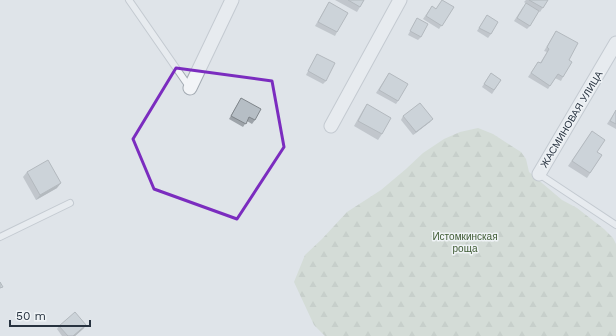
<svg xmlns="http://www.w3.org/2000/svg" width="616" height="336" viewBox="0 0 616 336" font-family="'Work Sans',sans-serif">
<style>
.forest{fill:url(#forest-firs)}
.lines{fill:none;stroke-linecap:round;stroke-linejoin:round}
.service-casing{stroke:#a4abb3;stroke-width:8}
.minor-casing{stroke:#a4abb3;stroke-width:15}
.service{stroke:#f2f4f7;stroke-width:6}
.minor{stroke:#f2f4f7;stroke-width:13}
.wall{fill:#9da3a9}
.shaded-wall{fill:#7f858a}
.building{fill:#b6bec5;stroke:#7f858a}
.marked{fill:none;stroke:#7b2cbf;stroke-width:3;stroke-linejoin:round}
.labels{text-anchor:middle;stroke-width:3;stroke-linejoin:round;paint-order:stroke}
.street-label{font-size:10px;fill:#283340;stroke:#eff3f6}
.park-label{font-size:10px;fill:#405c35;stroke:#eff3f6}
</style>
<defs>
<pattern id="forest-firs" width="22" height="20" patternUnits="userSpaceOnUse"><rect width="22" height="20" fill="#c7d3c0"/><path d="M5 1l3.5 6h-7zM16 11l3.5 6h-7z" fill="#abb6a6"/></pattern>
</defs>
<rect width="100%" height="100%" fill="#dfe4e9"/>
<!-- forest -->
<path class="forest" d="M 478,128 L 493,134 L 521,152 L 526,159 L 529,172 L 562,200 L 577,208 L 604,229 L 613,238 L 616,244 L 616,336 L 325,336 L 314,325 L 294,282 L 305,255 L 322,239 L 347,212 L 381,190 L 406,169 L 423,153 L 444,139 L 460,132 Z"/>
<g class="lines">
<!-- service casing -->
<g class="service-casing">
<g id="service">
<path d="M 129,0 L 190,88"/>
<path d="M 539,174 L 616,225"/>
<path d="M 0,237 L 70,203"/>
</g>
</g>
<!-- minor casing -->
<g class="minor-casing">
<g id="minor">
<path d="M 190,88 L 232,0"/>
<path d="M 331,126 L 400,0"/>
<path d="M 539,174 L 616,43"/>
</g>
</g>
<!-- service -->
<use href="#service" class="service"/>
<!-- minor -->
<use href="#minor" class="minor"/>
</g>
<!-- wall -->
<g class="wall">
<path d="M 335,0 L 364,0 L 357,12 Z"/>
<path d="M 526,0 L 548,0 L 540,12 L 524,2 Z"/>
<path d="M 329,2 L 337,32 L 335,36 L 315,26 Z"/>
<path d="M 432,6 L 436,9 L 454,7 L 439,29 L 423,19 Z"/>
<path d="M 523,7 L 530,26 L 527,29 L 514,21 Z"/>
<path d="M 487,15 L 491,34 L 488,38 L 477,31 Z"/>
<path d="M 417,18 L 421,37 L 418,40 L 408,35 Z"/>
<path d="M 556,31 L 569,60 L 563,77 L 561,81 L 555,78 L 548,89 L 528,77 L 538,62 L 540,63 L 547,52 L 544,51 Z"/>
<path d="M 317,54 L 326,81 L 323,84 L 306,75 Z"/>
<path d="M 389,73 L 398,101 L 396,104 L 376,93 Z"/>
<path d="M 491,73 L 501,80 L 492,94 L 482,87 Z"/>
<path d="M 241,98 L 255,120 L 252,124 L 247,121 L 243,127 L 229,119 Z"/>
<path d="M 367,104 L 382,134 L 378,140 L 354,126 L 363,110 Z"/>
<path d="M 616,110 L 616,129 L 607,124 Z"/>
<path d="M 403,116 L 430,122 L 413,135 L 401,120 Z"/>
<path d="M 592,131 L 597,152 L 602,155 L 587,178 L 568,166 Z"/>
<path d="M 27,172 L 57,188 L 36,200 L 23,177 Z"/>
<path d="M 59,326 L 84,328 L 75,336 L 62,336 L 57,329 Z"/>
</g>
<!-- shaded-wall -->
<g class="shaded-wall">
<path d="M 433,119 L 430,122 L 413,135 L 416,132 Z"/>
<path d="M 61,183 L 57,188 L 36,200 L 40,195 Z"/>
<path d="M 86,325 L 84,328 L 75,336 L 73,336 Z"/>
</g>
<!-- building -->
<g class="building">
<path d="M 348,0 L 364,0 L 360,7 Z"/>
<path d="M 442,0 L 454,7 L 442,26 L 426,16 L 432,6 L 436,9 Z"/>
<path d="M 529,0 L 548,0 L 543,8 Z"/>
<path d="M 329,2 L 348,13 L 337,32 L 318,22 Z"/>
<path d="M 526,3 L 539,11 L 530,26 L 517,18 Z"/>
<path d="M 487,15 L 498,22 L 491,34 L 479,28 Z"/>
<path d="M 417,18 L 428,24 L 421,37 L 410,31 Z"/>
<path d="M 556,31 L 578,43 L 569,60 L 572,62 L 563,77 L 558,74 L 550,86 L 531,73 L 538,62 L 541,63 L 549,49 L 547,47 Z"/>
<path d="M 317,54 L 335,63 L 326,81 L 308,71 Z"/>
<path d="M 389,73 L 408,84 L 398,101 L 379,90 Z"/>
<path d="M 491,73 L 501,80 L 494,90 L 484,84 Z"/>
<path d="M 241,98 L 261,109 L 255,120 L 249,117 L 246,124 L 231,116 Z"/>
<path d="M 420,103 L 433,119 L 416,132 L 403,116 Z"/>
<path d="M 367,104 L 391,118 L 382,134 L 358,121 Z"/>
<path d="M 616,110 L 616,124 L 610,121 Z"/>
<path d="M 592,131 L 605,140 L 597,152 L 602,155 L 590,173 L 572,161 Z"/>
<path d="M 48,160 L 61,183 L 40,195 L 27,172 Z"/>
<path d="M 0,282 L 3,287 L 0,288 Z"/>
<path d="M 75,312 L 86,325 L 73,336 L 68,336 L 59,326 Z"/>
</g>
<!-- marked area -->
<path d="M0 0H616V336H0ZM 176,68 L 272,81 L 284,147 L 237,219 L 154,189 L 133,139 Z" fill="#dfe4e9" fill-opacity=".55" fill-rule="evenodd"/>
<path class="marked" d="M 176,68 L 272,81 L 284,147 L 237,219 L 154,189 L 133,139 Z"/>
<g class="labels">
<!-- street labels -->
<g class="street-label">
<text transform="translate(571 119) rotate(-59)" y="4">ЖАСМИНОВАЯ УЛИЦА</text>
</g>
<!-- park labels -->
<g class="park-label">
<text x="465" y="240">Истомкинская<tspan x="465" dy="12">роща</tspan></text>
</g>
</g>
<!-- scale -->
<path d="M10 320v6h80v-6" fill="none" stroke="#283340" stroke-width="2"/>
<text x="16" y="320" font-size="12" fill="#283340" stroke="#eff3f6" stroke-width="3" paint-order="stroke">50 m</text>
</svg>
